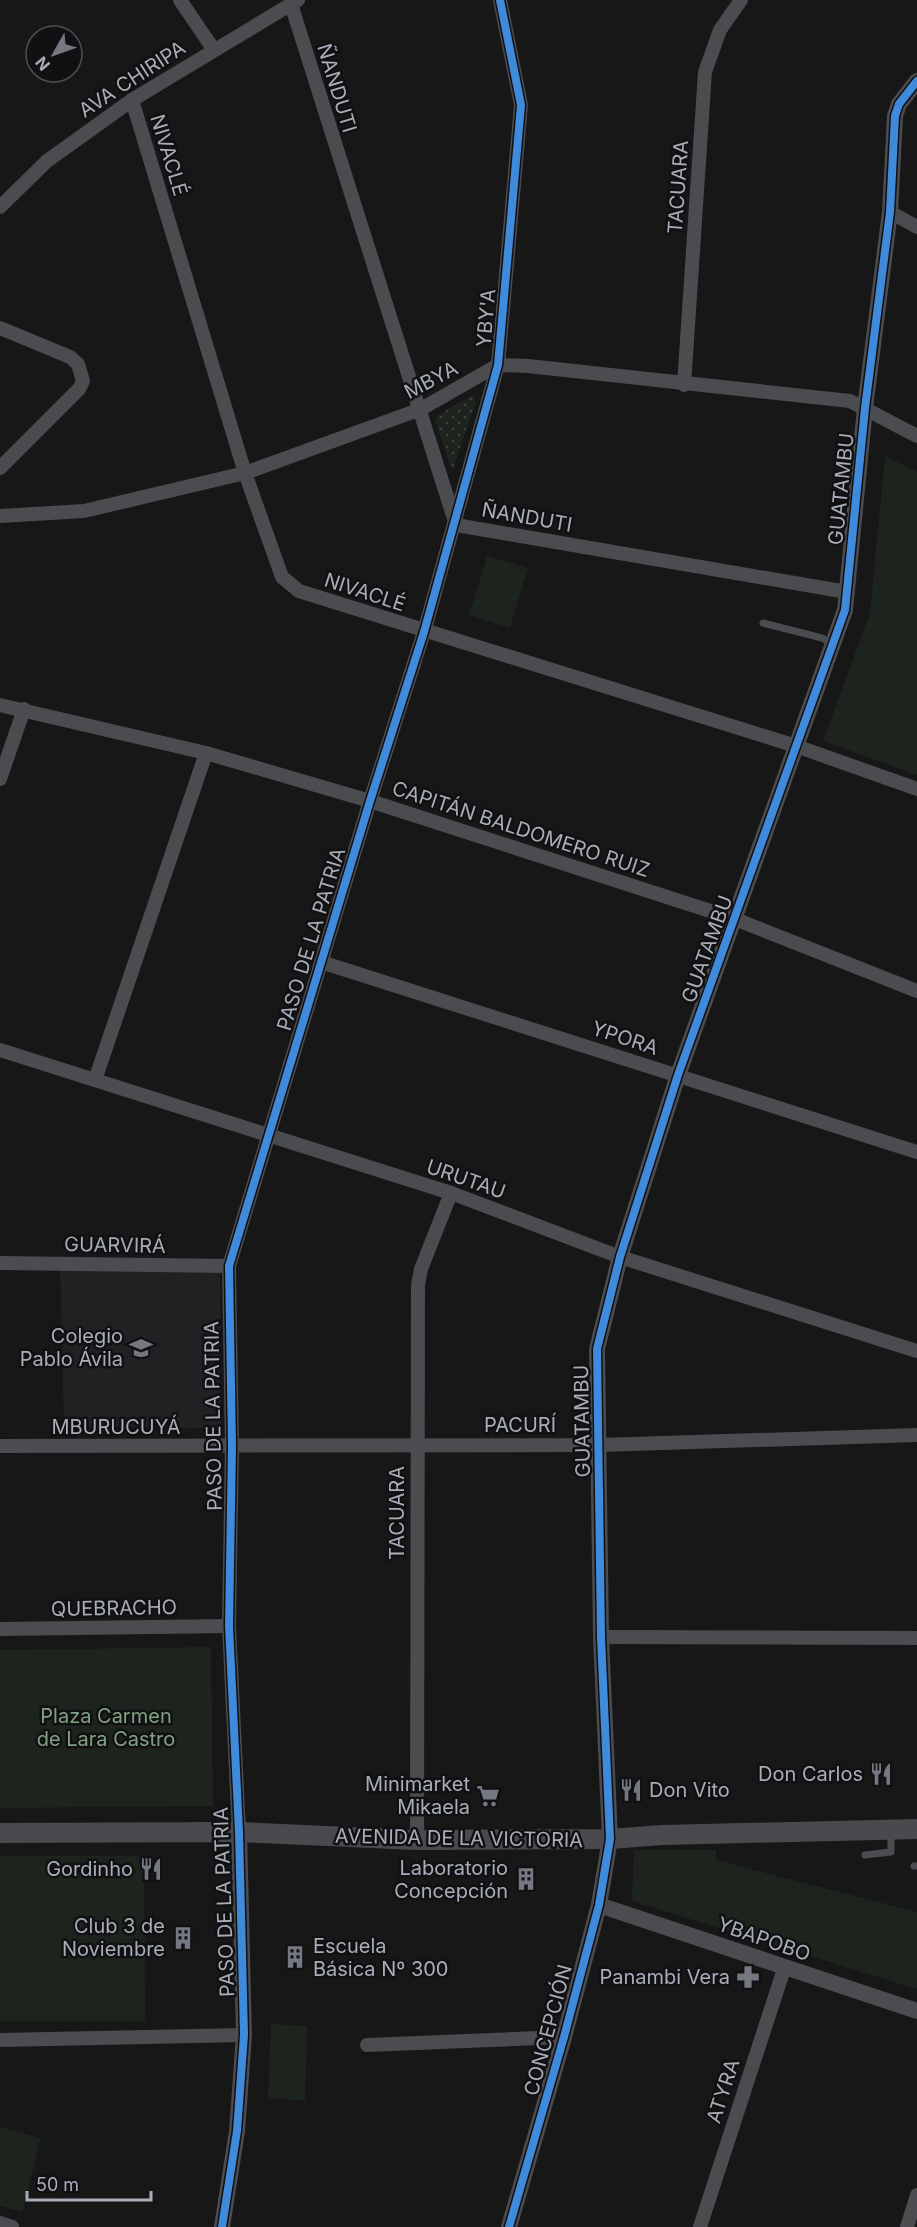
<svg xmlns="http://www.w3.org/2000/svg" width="917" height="2227" viewBox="0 0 917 2227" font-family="Inter,sans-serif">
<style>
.built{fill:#212123}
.grass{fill:url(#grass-dots)}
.green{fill:#1d241e}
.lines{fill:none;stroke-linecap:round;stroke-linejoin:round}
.service{stroke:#4b4c50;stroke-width:7}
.minor{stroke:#4b4c50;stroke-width:14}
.tertiary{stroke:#4b4c50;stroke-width:16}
.secondary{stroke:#4a4a4e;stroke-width:20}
.cycleway-casing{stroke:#111113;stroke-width:11}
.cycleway{stroke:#408adc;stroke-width:8}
.labels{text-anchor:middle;stroke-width:5;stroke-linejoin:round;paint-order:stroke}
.street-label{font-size:20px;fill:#a8adb8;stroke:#111113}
.poi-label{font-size:20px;fill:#a8adb8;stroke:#111113;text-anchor:end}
.park-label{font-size:20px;fill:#7fa381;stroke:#111113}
</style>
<defs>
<pattern id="grass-dots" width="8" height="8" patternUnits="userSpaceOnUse" patternTransform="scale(1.5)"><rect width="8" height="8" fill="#1d241e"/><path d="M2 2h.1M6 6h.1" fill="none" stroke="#3b413d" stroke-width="1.8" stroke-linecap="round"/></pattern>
</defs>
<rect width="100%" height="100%" fill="#171717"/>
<!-- built -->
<path class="built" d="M 60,1269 L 220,1270 L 221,1428 L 64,1426 Z"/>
<!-- grass -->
<path class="grass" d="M 471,396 L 475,397 L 476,402 L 452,471 L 435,420 L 438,415 Z"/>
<!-- green -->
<g class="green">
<path d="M 885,456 L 917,472 L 917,775 L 823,741 L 870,613 Z"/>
<path d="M 487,556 L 528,568 L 510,628 L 469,615 Z"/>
<path d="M 211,1647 L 213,1806 L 0,1808 L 0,1650 Z"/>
<path d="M 634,1850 L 716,1850 L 716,1860 L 917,1912 L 917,1989 L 632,1901 Z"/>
<path d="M 0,1856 L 144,1856 L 145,2021 L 0,2021 Z"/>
<path d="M 271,2024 L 307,2026 L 305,2100 L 268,2099 Z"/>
<path d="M 0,2127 L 41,2138 L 22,2212 L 0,2206 Z"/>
</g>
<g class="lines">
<!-- service -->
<g class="service">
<path d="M 763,623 L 822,638 L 833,644"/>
<path d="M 865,1855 L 891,1852 L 891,1833"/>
<path d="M 914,1866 L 917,1866"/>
</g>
<!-- minor -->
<g class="minor">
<path d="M 180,0 L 214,50"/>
<path d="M 291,4 L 456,525 L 847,592"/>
<path d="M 132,100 L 245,473 L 282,577 L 299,591 L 796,746 L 917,789"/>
<path d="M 0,207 L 47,161 L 132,100 L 298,0"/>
<path d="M 890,212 L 917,227"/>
<path d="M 0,328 L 70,357 L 78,364 L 83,381 L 79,389 L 0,468"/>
<path d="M 684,385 L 705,72 L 720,30 L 741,0"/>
<path d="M 0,516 L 84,511 L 245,473 L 421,409 L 498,365 L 528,366 L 850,401 L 917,436"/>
<path d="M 0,705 L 206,753 L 370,801 L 735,919 L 917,991"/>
<path d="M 0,779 L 24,709"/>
<path d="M 321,962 L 917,1152"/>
<path d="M 0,1050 L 451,1193 L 620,1257 L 917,1351"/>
<path d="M 95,1080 L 206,753"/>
<path d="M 0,1263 L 229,1266"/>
<path d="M 0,1446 L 600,1445 L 917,1435"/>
<path d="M 0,1629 L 229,1626"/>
<path d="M 601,1637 L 917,1638"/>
<path d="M 239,1832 L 229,1626 L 232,1446 L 229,1266 L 370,801 L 424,632 L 498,365 L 521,105 L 500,0"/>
<path d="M 417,1840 L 418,1285 L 421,1269 L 451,1193"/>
<path d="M 0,2040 L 244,2035"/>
<path d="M 367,2045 L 564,2037"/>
<path d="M 0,2223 L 12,2227"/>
<path d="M 700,2227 L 784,1969"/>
<path d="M 907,2227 L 917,2195"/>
</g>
<!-- tertiary -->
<g class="tertiary">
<path d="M 599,1905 L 917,2011"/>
<path d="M 222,2227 L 237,2131 L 244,2035 L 239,1832"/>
<path d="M 509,2227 L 564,2037 L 599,1905 L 610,1839 L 601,1637 L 597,1349 L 620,1257 L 678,1075 L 845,610 L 865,408 L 890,212 L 895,116 L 899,104 L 917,81"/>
</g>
<!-- secondary -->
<path class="secondary" d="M 0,1833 L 239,1832 L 417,1840 L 610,1839 L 662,1835 L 917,1829"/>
<!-- cycleway casing -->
<g class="cycleway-casing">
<g id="cycleway">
<path d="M 222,2227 L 237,2131 L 244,2035 L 239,1832 L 229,1626 L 232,1446 L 229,1266 L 370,801 L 424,632 L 498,365 L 521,105 L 500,0"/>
<path d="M 509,2227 L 564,2037 L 599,1905 L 610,1839 L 601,1637 L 597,1349 L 620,1257 L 678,1075 L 845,610 L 865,408 L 890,212 L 895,116 L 899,104 L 917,81"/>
</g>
</g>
<!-- cycleway -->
<use href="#cycleway" class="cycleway"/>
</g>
<!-- icons -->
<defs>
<g id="school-bare" transform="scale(1.8)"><path d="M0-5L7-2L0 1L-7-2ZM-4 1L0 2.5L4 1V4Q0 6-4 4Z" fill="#757880" stroke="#111113" stroke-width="2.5" paint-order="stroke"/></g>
<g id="restaurant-bare" transform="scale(1.8)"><path d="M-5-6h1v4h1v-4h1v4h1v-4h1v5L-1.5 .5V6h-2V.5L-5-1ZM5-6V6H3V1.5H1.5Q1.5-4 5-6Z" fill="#757880" stroke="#111113" stroke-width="2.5" paint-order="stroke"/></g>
<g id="supermarket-bare" transform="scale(1.8)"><path d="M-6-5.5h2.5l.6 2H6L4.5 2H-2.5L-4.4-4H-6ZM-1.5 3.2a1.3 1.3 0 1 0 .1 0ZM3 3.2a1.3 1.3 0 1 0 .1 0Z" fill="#757880" stroke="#111113" stroke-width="2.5" paint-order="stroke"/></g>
<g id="building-bare" transform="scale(1.8)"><path d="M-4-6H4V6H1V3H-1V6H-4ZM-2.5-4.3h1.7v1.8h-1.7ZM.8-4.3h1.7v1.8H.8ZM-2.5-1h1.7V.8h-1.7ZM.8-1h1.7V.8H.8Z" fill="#757880" stroke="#111113" stroke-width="2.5" paint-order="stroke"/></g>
<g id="pharmacy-bare" transform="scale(1.8)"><path d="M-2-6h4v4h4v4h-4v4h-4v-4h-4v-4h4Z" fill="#757880" stroke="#111113" stroke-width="2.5" paint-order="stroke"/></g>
</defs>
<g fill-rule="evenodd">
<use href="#school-bare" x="141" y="1348"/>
<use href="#restaurant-bare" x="881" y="1774"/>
<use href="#restaurant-bare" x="631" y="1790"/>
<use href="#supermarket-bare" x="488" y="1796"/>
<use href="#restaurant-bare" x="151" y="1869"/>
<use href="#building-bare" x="526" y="1879"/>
<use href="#building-bare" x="183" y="1938"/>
<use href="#building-bare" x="295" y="1957"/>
<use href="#pharmacy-bare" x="748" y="1977"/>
</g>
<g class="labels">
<!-- street labels -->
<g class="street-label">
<text transform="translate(132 79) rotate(-33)" y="7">AVA CHIRIPA</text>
<text transform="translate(337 88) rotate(73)" y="7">ÑANDUTI</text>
<text transform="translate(169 155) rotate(73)" y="7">NIVACLÉ</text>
<text transform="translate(678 187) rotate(-86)" y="7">TACUARA</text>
<text transform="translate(486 318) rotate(-85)" y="7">YBY'A</text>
<text transform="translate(431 380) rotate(-28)" y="7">MBYA</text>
<text transform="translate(841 489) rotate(-84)" y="7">GUATAMBU</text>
<text transform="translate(527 517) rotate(10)" y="7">ÑANDUTI</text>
<text transform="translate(365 592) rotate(18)" y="7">NIVACLÉ</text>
<text transform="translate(521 829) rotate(18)" y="7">CAPITÁN BALDOMERO RUIZ</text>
<text transform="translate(311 939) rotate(-73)" y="7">PASO DE LA PATRIA</text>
<text transform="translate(707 949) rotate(-70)" y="7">GUATAMBU</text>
<text transform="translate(625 1038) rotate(18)" y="7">YPORA</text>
<text transform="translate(466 1179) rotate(19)" y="7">URUTAU</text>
<text transform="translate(115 1245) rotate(1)" y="7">GUARVIRÁ</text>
<text transform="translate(213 1416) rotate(-91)" y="7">PASO DE LA PATRIA</text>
<text transform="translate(582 1421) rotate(-91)" y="7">GUATAMBU</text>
<text x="520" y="1432">PACURÍ</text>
<text x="116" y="1434">MBURUCUYÁ</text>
<text transform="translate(397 1513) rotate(-90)" y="7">TACUARA</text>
<text transform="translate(114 1608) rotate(-1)" y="7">QUEBRACHO</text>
<text transform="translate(459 1838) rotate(1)" y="7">AVENIDA DE LA VICTORIA</text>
<text transform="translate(224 1902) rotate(-92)" y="7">PASO DE LA PATRIA</text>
<text transform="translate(764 1939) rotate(19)" y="7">YBAPOBO</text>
<text transform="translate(548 2030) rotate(-75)" y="7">CONCEPCIÓN</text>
<text transform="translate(723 2091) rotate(-72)" y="7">ATYRA</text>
</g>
<!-- poi labels -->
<g class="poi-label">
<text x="123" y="1343">Colegio<tspan x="123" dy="23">Pablo Ávila</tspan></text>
<text x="863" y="1781">Don Carlos</text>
<text x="470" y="1791">Minimarket<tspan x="470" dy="23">Mikaela</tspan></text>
<text x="649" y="1797" text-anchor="start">Don Vito</text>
<text x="508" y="1875">Laboratorio<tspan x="508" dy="23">Concepción</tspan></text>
<text x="133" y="1876">Gordinho</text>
<text x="165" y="1933">Club 3 de<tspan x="165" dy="23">Noviembre</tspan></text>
<text x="313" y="1953" text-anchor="start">Escuela<tspan x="313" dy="23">Básica Nº 300</tspan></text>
<text x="730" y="1984">Panambi Vera</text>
</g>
<!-- park labels -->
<g class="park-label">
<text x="106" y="1723">Plaza Carmen<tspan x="106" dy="23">de Lara Castro</tspan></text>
</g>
</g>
<!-- north arrow -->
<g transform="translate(54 54) rotate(230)"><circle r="28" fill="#111113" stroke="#4d4f55" stroke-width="1.5"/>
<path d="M0-4.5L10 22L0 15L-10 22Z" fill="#757880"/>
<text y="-9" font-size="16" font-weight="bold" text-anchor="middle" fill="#a8adb8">N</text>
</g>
<!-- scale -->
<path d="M27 2191v9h124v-9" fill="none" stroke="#a8adb8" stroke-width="3"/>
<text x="36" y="2191" font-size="18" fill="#a8adb8" stroke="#111113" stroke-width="4.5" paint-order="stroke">50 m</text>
</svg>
